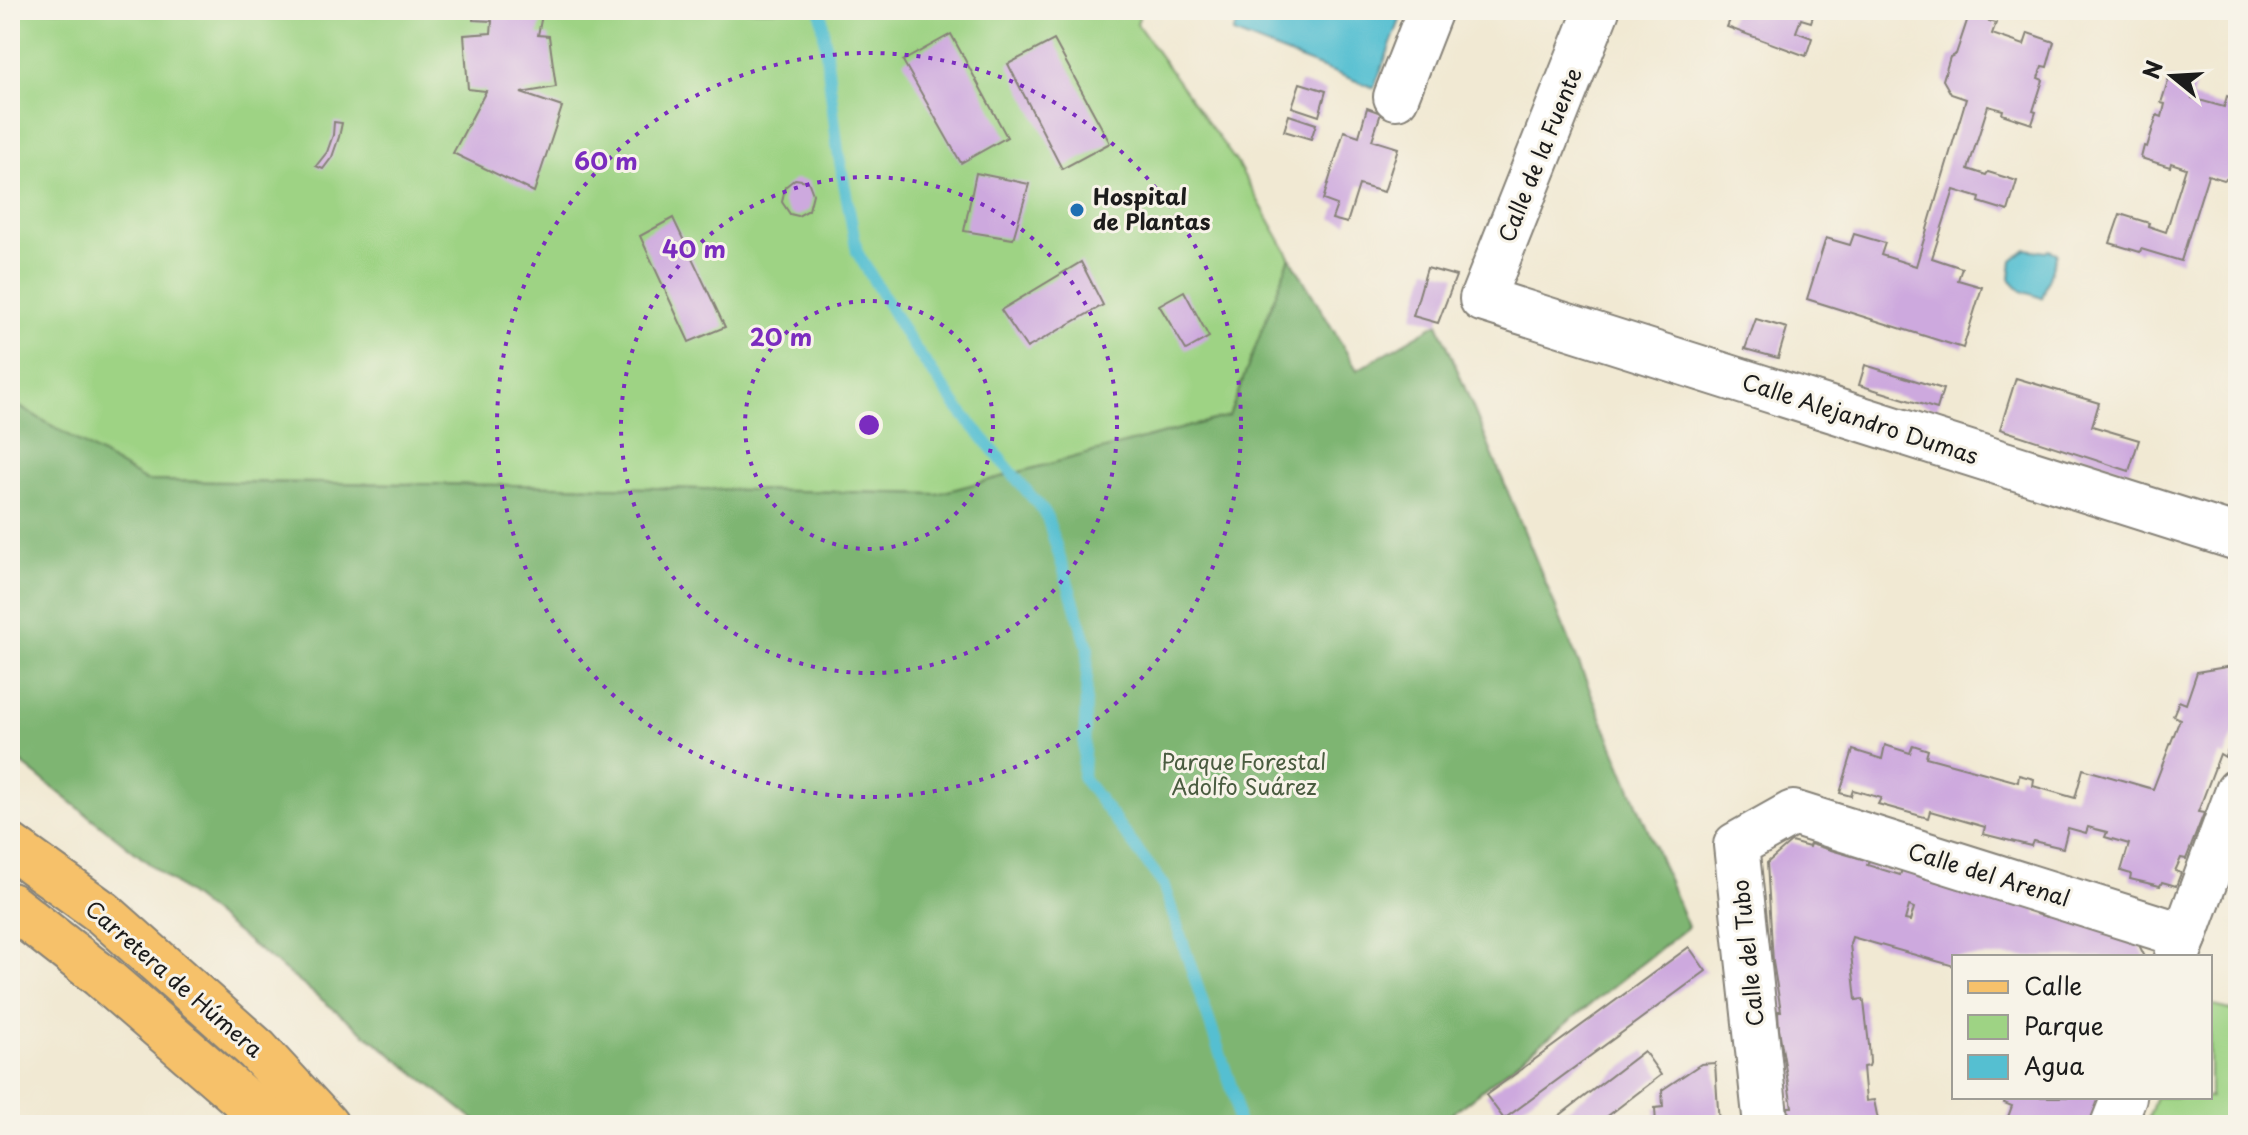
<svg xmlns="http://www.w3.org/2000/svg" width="2248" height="1135" viewBox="0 0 2248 1135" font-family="'Playpen Sans',sans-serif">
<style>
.green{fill:#9ed384;stroke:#5d7850;stroke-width:2}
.forest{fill:#7eb572;stroke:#4d6847;stroke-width:2}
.water{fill:#55bfd1;stroke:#386e76;stroke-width:2}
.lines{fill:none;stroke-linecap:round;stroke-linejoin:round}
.stream{stroke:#55bfd1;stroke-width:12}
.building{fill:#cda9de;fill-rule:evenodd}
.minor-casing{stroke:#868278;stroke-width:48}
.major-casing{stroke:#868278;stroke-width:48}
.minor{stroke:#fff;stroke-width:44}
.major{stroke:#f6c16b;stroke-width:44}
.ring{fill:none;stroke:#7b2cbf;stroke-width:4;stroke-dasharray:4 8}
.poi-dot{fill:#1f6fb2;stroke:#f7f3e8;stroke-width:3}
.labels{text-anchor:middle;stroke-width:6;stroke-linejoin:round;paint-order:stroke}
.street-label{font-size:22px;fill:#1c1c1c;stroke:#f7f3e8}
.poi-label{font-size:22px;font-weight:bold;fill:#1c1c1c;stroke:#f7f3e8;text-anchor:start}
.park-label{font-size:22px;fill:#4a5c40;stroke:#f7f3e8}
.centre{fill:#7b2cbf;stroke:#f7f3e8;stroke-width:4}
.ring-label{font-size:24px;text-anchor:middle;font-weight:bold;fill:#7b2cbf;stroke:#f7f3e8;stroke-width:6;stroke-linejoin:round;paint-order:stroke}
</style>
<rect width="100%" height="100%" fill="#f7f3e8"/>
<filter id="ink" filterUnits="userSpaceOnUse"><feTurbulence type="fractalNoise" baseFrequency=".0125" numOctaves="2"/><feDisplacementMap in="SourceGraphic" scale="16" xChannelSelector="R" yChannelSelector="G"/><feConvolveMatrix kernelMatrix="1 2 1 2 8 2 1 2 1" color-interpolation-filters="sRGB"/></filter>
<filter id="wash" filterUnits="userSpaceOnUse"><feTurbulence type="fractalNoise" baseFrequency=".006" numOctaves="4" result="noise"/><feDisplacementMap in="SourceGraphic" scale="32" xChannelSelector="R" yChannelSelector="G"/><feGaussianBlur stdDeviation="1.8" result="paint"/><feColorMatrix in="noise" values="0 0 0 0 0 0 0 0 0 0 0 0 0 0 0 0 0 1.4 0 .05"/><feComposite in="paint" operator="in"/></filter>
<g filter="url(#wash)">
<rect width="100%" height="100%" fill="#f1e9d3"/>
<!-- green -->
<g class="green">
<path d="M 10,10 L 1141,10 L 1137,24 L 1237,163 L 1290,257 L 1229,416 L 937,494 L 512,485 L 146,481 L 10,401 Z"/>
<path d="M 2210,1005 L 2237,1012 L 2238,1125 L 2146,1125 L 2156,1097 L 2210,1097 Z"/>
</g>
<!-- forest -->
<path class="forest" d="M 1290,257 L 1357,370 L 1438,323 L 1688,927 L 1438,1125 L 481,1125 L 10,754 L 10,401 L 146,481 L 512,485 L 937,494 L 1229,416 Z"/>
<!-- water -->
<g class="water">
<path d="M 1242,10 L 1404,10 L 1374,88 L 1233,33 Z"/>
<path d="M 2026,249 L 2046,252 L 2049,250 L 2057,253 L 2042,298 L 2021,291 L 2010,279 L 2012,260 Z"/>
</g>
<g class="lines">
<!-- stream -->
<path class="stream" d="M 821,10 L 838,151 L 857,252 L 909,340 L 958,408 L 1046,514 L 1088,647 L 1083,778 L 1163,884 L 1235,1098 L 1238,1125"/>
</g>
<g id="blocks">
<!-- building -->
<g class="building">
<path d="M 474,10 L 543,10 L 538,35 L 549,36 L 556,87 L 521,93 L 562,107 L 534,192 L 453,153 L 486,91 L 468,89 L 464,35 L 491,33 L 492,21 L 473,20 Z"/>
<path d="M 1734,10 L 1815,10 L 1811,22 L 1801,19 L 1796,32 L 1812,38 L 1806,56 L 1727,27 Z"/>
<path d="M 1969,15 L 1996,23 L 1992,34 L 2024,45 L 2028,33 L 2054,42 L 2047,67 L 2042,66 L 2038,78 L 2043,80 L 2033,111 L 2036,112 L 2032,124 L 2002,114 L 2003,110 L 1988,106 L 1968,169 L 1986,175 L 1988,172 L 2017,181 L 2008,211 L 1979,202 L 1980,198 L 1954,190 L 1932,258 L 1962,268 L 1958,280 L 1982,287 L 1963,348 L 1807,299 L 1826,238 L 1850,245 L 1854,234 L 1885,243 L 1881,255 L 1916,266 L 1966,99 L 1951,94 L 1943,80 L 1950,57 L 1956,54 Z"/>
<path d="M 951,34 L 1007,137 L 961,163 L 903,61 Z"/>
<path d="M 1054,40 L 1110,143 L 1062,169 L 1008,64 Z"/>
<path d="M 2169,78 L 2195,86 L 2192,98 L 2224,107 L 2227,96 L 2238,100 L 2238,173 L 2224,180 L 2208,175 L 2181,261 L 2141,249 L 2140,252 L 2110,243 L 2120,214 L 2149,223 L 2148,226 L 2166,232 L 2186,168 L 2171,163 L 2170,167 L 2141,158 L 2144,146 L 2147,147 L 2157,115 L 2162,117 L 2165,104 L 2161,103 Z"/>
<path d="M 1300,83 L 1326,91 L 1319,116 L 1292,107 Z"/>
<path d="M 1367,108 L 1381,113 L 1372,140 L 1398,148 L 1384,192 L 1359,185 L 1347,223 L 1332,219 L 1337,205 L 1323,200 L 1344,131 L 1359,136 Z"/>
<path d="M 1289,115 L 1316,124 L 1311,139 L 1284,131 Z"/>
<path d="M 334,122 L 342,123 L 339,137 L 332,157 L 323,169 L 316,166 L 327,152 L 333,135 Z"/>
<path d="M 976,173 L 1029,184 L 1013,239 L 964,231 Z"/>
<path d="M 795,179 L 808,181 L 813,194 L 809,210 L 798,216 L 790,214 L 782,202 L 785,187 Z"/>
<path d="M 673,218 L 725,327 L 689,342 L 640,236 Z"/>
<path d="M 1081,262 L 1103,305 L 1027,348 L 1001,310 Z"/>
<path d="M 1427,268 L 1456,276 L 1438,323 L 1413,316 Z"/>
<path d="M 1184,291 L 1209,337 L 1186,350 L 1159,305 Z"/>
<path d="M 1756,319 L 1787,328 L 1778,358 L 1745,349 Z"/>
<path d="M 1865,365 L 1943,389 L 1937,409 L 1859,385 Z"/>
<path d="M 2016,378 L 2099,403 L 2092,426 L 2139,440 L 2129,471 L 2000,429 Z"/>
<path d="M 2238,665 L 2238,722 L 2225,757 L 2220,754 L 2198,812 L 2204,813 L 2186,859 L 2181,858 L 2175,871 L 2181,873 L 2176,886 L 2162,882 L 2160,886 L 2130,879 L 2131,874 L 2121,871 L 2129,844 L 2105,837 L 2107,832 L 2095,829 L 2088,827 L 2086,833 L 2068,828 L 2063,848 L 2033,841 L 2031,846 L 1983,834 L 1985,827 L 1930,811 L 1928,818 L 1878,804 L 1881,798 L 1853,790 L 1851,796 L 1840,793 L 1853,750 L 1882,759 L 1885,745 L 1910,753 L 1913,745 L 1928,750 L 1926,757 L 2018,782 L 2019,775 L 2034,779 L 2033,786 L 2075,798 L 2083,769 L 2153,789 L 2180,719 L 2173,716 L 2179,701 L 2186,704 L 2197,672 Z"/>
<path d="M 1791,842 L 1809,847 L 1810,844 L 1869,861 L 1867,865 L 1900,875 L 1903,868 L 2038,907 L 2036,914 L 2048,917 L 2051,911 L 2137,941 L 2145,957 L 1954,957 L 1954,966 L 1852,937 L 1850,944 L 1856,1000 L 1863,999 L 1864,1002 L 1869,1045 L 1870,1063 L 1869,1066 L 1863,1067 L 1866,1101 L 1874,1100 L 1879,1125 L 1790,1125 L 1788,1107 L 1792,1107 L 1779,1029 L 1778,1011 L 1781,1011 L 1773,962 L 1767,863 ZM 1909,906 L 1914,908 L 1910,921 L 1905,920 Z"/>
<path d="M 1689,947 L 1706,971 L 1504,1119 L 1486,1095 Z"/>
<path d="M 1644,1051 L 1661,1075 L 1596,1125 L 1547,1125 Z"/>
<path d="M 1715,1063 L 1719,1125 L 1656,1125 L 1655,1108 L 1663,1107 L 1662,1090 L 1701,1064 Z"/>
<path d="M 2006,1097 L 2100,1097 L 2090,1125 L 2005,1125 L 2012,1106 L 2004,1103 Z"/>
</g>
</g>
</g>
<g filter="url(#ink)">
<use href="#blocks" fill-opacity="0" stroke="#868278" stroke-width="2"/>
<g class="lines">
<!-- minor casing -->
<g class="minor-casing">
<g id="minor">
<path d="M 1597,10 L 1482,299 L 2238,538"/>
<path d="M 1396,97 L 1430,10"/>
<path d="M 2177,957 L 2238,791"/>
<path d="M 1766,1125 L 1736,845 L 1793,813 L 2185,936"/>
<path d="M 2113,1125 L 2124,1097"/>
</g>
</g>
<!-- major casing -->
<g class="major-casing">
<g id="major">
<path d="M 10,846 L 103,913 L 257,1050 L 326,1125"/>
<path d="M 10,905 L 101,976 L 273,1125"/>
</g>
</g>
<!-- minor -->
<use href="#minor" class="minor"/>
<!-- major -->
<use href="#major" class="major"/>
</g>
</g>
<!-- distance rings -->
<g class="ring">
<circle cx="869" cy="425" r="124"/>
<circle cx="869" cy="425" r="248"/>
<circle cx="869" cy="425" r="372"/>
</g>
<!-- markers -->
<circle class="poi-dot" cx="1077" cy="210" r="8"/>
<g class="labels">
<!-- street labels -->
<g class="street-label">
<text transform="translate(1540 155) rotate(-68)" y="8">Calle de la Fuente</text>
<text transform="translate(1860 419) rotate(18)" y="8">Calle Alejandro Dumas</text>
<text transform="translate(1989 875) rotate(17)" y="8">Calle del Arenal</text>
<text transform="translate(1748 953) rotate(-96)" y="8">Calle del Tubo</text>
<text transform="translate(174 979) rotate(41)" y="8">Carretera de Húmera</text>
</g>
<!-- poi labels -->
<g class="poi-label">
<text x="1093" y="205">Hospital<tspan x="1093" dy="25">de Plantas</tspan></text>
</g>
<!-- park labels -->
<g class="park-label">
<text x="1244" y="770">Parque Forestal<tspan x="1244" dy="25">Adolfo Suárez</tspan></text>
</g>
</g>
<circle cx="869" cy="425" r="12" class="centre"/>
<g class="ring-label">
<text x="606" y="170">60 m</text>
<text x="694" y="258">40 m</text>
<text x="781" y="346">20 m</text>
</g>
<!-- margin -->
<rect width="2248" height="1135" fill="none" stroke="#f7f3e8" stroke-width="40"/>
<!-- legend -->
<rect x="1952" y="955" width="260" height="144" fill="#f7f3e8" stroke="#9f9d96" stroke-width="2"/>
<rect x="1968" y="981" width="40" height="12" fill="#f6c16b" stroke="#9f9d96" stroke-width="2"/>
<text x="2024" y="995" font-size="24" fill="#1c1c1c">Calle</text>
<rect x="1968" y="1015" width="40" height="24" fill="#9ed384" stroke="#9f9d96" stroke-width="2"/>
<text x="2024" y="1035" font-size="24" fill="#1c1c1c">Parque</text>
<rect x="1968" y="1055" width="40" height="24" fill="#55bfd1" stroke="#9f9d96" stroke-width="2"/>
<text x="2024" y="1075" font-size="24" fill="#1c1c1c">Agua</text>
<!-- north arrow -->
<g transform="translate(2172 76) rotate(288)" stroke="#f7f3e8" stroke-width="6" paint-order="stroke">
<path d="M0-6L14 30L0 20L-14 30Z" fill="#1c1c1c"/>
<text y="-12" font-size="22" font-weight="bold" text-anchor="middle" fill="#1c1c1c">N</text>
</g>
</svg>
